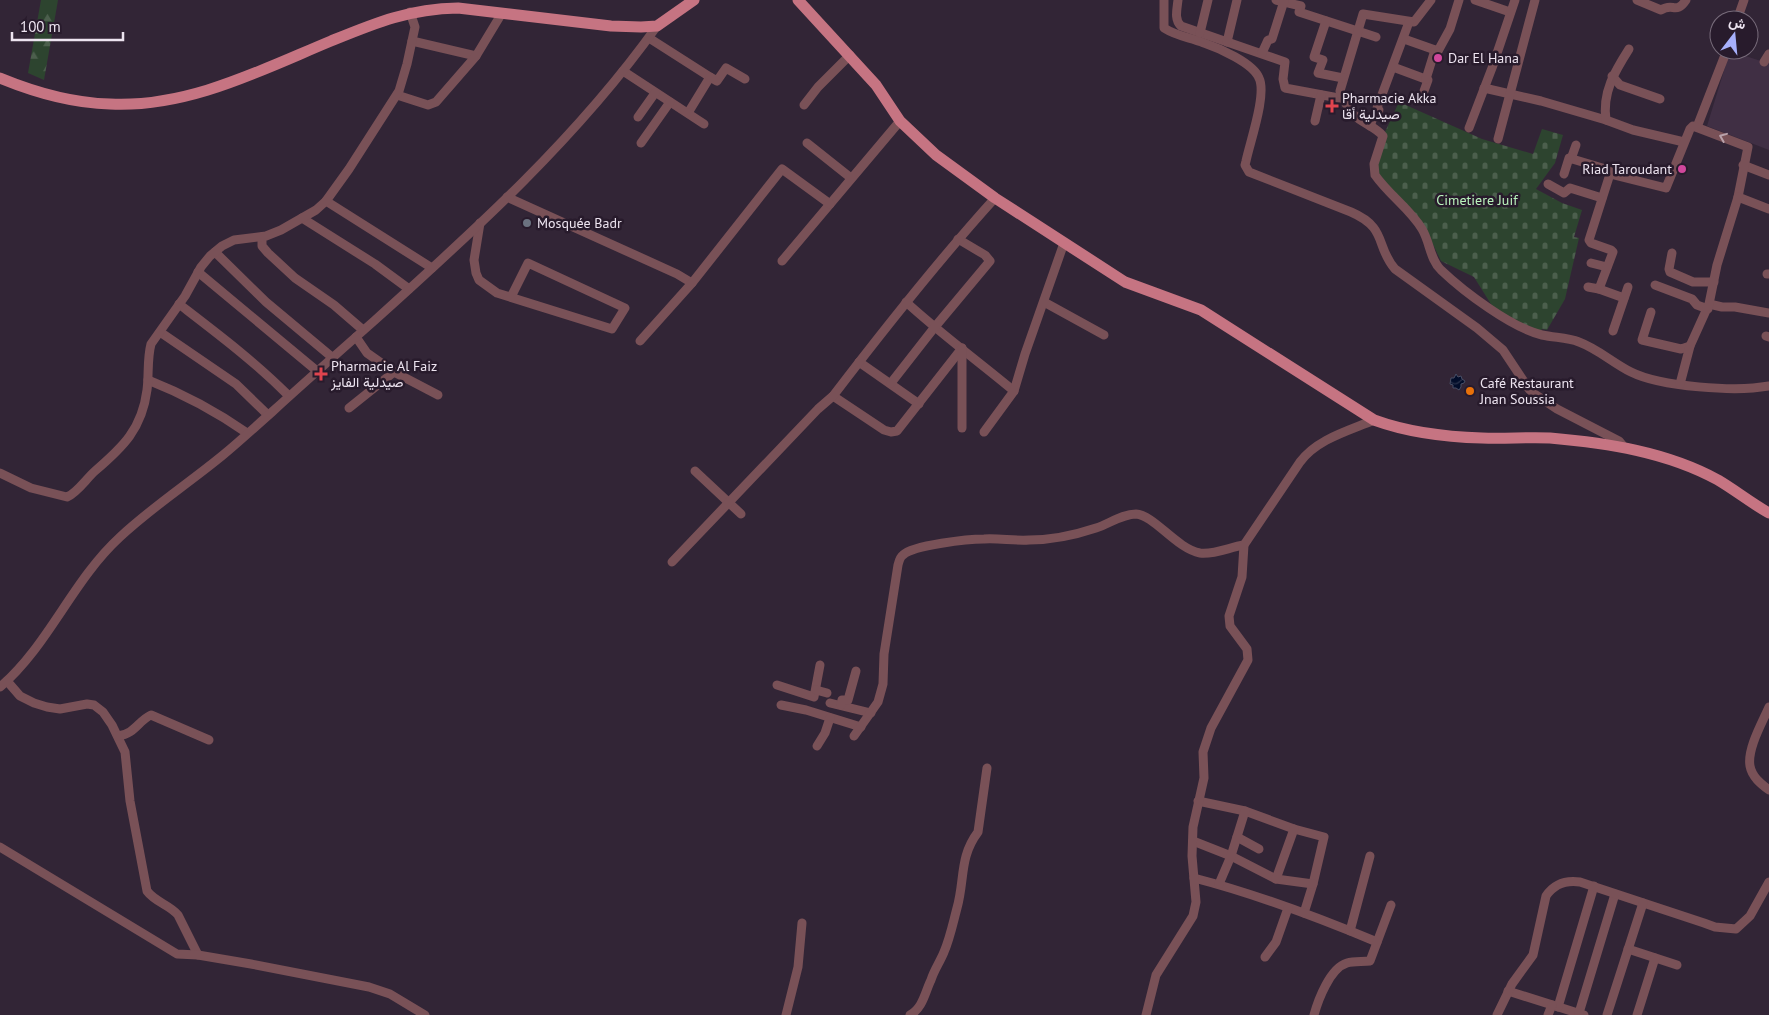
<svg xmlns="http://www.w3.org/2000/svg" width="1769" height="1015" viewBox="0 0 1769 1015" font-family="'PT Sans',Vazirmatn,sans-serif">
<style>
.built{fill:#402f44}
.forest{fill:url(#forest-firs)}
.cemetery{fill:url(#cemetery-stones)}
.water{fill:url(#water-waves);stroke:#484e65}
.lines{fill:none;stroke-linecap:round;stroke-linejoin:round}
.minor{stroke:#795157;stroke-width:9}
.major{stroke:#c67482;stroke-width:11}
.oneway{stroke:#b9a2ab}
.hotel-dot{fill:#d1479c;stroke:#281b2c;stroke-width:2}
.health-dot{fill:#e0444e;stroke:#281b2c;stroke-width:2}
.worship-dot{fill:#6b7280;stroke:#281b2c;stroke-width:2}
.food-dot{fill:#e8710a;stroke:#281b2c;stroke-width:2}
.labels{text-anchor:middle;stroke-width:5;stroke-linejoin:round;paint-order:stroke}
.poi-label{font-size:14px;fill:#ede4f0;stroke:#281b2c;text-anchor:start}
.park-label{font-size:14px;fill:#baf3bd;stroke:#281b2c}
</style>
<defs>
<pattern id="forest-firs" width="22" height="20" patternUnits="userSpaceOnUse" patternTransform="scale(1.25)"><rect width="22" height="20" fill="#2d442f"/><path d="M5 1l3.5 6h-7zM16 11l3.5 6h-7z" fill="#4c5f4d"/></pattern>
<pattern id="cemetery-stones" width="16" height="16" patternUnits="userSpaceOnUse" patternTransform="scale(1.25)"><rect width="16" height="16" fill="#2d442f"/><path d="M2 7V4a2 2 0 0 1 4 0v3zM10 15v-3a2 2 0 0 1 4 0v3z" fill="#4c5f4d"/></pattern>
<pattern id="water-waves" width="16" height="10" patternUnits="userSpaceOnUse" patternTransform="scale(1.25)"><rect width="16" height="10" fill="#020d2a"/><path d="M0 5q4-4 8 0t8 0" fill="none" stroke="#273049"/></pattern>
</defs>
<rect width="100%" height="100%" fill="#322536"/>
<!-- built -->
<path class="built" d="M 1730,51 L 1764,62 L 1769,53 L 1769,150 L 1707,126 Z"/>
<!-- forest -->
<path class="forest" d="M 41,0 L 58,0 L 44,80 L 28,73 Z"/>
<!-- cemetery -->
<path class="cemetery" d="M 1399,102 L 1482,139 L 1533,154 L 1542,129 L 1563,135 L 1555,163 L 1536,189 L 1562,203 L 1582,210 L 1574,237 L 1579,238 L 1565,299 L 1547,330 L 1542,329 L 1540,333 L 1494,309 L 1474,277 L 1441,261 L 1426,230 L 1375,169 L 1387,136 L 1385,132 Z"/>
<!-- water -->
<path class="water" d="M 1456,374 L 1458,377 L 1461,376 L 1462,379 L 1465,381 L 1464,383 L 1461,384 L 1461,387 L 1459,390 L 1456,388 L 1453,388 L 1453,385 L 1450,384 L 1451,378 L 1454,378 Z"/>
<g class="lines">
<!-- minor -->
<g class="minor">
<path d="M 1164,0 L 1164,28 C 1178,37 1190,37 1204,43 C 1219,48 1253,63 1259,78 C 1267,94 1250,142 1246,161 L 1245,165 L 1249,172 L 1351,212 C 1388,228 1375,246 1395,269 L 1477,328 L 1503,350 L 1529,389 L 1536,395 L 1557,409 L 1619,441 L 1624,447"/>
<path d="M 1178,0 C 1177,9 1174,20 1181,26 L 1285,62 L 1283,79 L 1285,88 L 1344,99"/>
<path d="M 1276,0 L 1301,6 L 1299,12 L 1376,37"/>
<path d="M 1431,0 L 1414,22 L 1363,14 L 1340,91 C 1344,99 1347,109 1354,115 C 1362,123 1376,127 1383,136 L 1374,164 L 1375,175 C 1389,195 1410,209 1422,229 C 1430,242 1430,260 1441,270 C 1464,292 1512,328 1542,335 C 1555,338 1567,337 1579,342 C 1598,349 1613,363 1631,372 C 1661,387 1736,392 1769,386"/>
<path d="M 1475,0 L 1510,12"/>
<path d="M 1637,0 L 1661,10 C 1673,2 1676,15 1686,0"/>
<path d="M 1737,20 L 1744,0"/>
<path d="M 1326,21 L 1314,57 L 1323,60 L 1318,73 L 1343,78"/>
<path d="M 1200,33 L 1208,0"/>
<path d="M 649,38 L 710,77 L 688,113"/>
<path d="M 1404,39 L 1438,51 L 1450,29 L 1459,0"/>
<path d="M 412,41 L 476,56"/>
<path d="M 1227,42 L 1237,0"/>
<path d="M 1262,53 L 1268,40 L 1272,39 L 1284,1"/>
<path d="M 1764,62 L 1769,54"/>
<path d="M 1393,67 L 1428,80 L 1424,91"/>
<path d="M 623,71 L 704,124"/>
<path d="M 1612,76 L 1620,85 L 1660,99"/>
<path d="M 710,77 L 717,81 L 726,68 L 745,79"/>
<path d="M 1426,79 L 1435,50"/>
<path d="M 1484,88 L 1541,101 L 1606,120 L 1633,130 L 1684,142"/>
<path d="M 397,95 L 428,105 L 436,102 L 476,56 L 502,13"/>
<path d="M 804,105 L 818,87 L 850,55"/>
<path d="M 638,117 L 655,93"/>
<path d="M 1606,120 C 1602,92 1615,71 1629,49"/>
<path d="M 1315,121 L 1321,95"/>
<path d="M 1370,126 L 1373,118 L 1376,117 L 1379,110 L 1377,108 L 1409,22"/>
<path d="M 1697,127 L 1727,50"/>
<path d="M 1469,128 L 1492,68 L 1515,0"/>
<path d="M 1498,139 L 1535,0"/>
<path d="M 641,143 L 670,102"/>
<path d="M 807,143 L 851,178"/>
<path d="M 1571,159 L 1576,145"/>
<path d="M 1743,165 L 1769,175"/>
<path d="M 1564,174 L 1569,158 L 1609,170 L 1610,174 L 1666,188 L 1690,129 L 1693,126 L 1748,147 L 1738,197 L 1769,209"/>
<path d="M 1548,184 L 1564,193 L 1570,188 L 1602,198"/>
<path d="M 507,197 L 677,274 L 692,283"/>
<path d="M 326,201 L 432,268"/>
<path d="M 302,218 L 375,264 L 409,289"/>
<path d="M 480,223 L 474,260 L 476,273 L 479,280 L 497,293 L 612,329 L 625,308 L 528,263 L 511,297"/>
<path d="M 262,237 L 262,246 L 268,253 L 295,278 L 334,305 L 363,330"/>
<path d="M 215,252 L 266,302 L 333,358"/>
<path d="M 1672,253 L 1669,269 L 1670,272 L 1693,282 L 1714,282"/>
<path d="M 782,261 L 900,121"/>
<path d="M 1591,263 L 1607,267"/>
<path d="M 198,272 L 317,371"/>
<path d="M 1767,274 L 1769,274"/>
<path d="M 1655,285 L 1692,299 L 1697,305 L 1708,309"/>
<path d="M 1588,287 L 1599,289 L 1613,252 L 1611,250 L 1591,243 L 1589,240 L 1610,174"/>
<path d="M 1599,289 L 1624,298"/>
<path d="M 906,302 C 941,334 978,361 1014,391"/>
<path d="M 1044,302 L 1104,335"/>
<path d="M 179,304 C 218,334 254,361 289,396"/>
<path d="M 1709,304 L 1722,307 L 1735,307 L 1769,313"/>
<path d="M 1651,312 L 1642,340 L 1681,349 L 1690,346"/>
<path d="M 1613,331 L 1628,287"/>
<path d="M 160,332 L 236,384 L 268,415"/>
<path d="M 1766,336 L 1769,337"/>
<path d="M 356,337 L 367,353 L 394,372 L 438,395"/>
<path d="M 640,341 L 692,283 L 782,169 L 830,204"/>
<path d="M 962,348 L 962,428"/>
<path d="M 859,362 L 919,404"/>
<path d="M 148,380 C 186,395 214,410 247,433"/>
<path d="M 891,383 L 934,328 L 990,261 L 985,255 L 958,239"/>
<path d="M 1680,384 L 1690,346 L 1709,304 L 1717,265 L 1738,197"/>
<path d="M 833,396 L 884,430 L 891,432 L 897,431 L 962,348"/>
<path d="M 349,408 L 394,372"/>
<path d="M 984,432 L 1014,391 L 1025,354 L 1064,243"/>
<path d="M 695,471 L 741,514"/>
<path d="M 0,473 L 31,488 L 67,497 C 77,493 86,479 95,471 C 123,447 142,429 147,390 C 149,375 147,359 151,344 L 185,296 L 201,267 L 210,256 L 222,246 L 234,240 L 266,236 L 281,230 L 316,210 L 326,201 L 349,169 L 399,91 L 407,64 L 415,27 L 410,12"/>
<path d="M 672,562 L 818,409 L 833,396 C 885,328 938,261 995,198"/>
<path d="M 7,681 L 20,696 L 34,703 L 47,707 L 60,709 L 87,704 L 94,705 L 103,712 L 112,725 L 125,752 L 130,801 L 147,891 C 155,902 170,905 178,915 L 198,955"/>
<path d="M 777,685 L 814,697 L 820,665"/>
<path d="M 0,687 C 49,645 72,581 120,537 C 152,507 189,483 223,455 C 240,441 256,426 272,412 C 306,381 340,351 374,321 C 475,230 577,138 657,26"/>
<path d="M 816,690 L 827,693"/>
<path d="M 830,703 L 871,713"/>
<path d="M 781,705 L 806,710 L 861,727"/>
<path d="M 841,705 L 842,700 L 848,700 L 856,671"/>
<path d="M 1769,707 C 1762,723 1747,749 1750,766 C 1752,777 1761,784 1769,790"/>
<path d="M 118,736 C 135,734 138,721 151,715 L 209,740"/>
<path d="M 854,736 L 878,702 L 883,684 L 884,654 L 898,565 C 899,561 900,557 903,555 C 913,545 969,539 984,539 C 999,538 1014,541 1029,540 C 1052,540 1075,535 1096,528 C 1109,524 1122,514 1136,514 C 1154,515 1177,549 1200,553 C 1214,555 1230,547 1244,545"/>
<path d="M 817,746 L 825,733 L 830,718"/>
<path d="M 1198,801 L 1245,811 L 1294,829 L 1324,837 L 1313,884 L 1304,913"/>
<path d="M 1237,837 L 1259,849"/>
<path d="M 1193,841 L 1231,856 L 1276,879 L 1313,884"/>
<path d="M 0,847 L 177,954 L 198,955 L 251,964 L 369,987 L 390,994 L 425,1015"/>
<path d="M 1194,878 C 1256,894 1317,917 1377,942"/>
<path d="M 1276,879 L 1294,829"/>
<path d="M 1219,884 L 1231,856 L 1245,811"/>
<path d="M 1350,931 L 1370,856"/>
<path d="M 1628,949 L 1677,965"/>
<path d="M 1265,957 L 1276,942 L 1288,908"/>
<path d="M 1508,991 L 1584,1015"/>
<path d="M 1558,1007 L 1594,886"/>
<path d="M 1579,1013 L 1615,894"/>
<path d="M 786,1015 L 798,967 L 802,923"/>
<path d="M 910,1015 C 923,1008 925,992 931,980 C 934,970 940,962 944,952 C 950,938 953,923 957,908 C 965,880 959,857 978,832 L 987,768"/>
<path d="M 1146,1015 L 1156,975 L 1193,916 L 1196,902 L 1192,856 L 1193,827 L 1204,778 L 1203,752 L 1211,728 L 1248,660 L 1247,649 L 1230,626 L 1229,616 L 1242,577 L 1244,545 L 1300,462 C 1317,439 1348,431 1374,420"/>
<path d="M 1314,1015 C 1318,1000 1330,968 1347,963 C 1354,961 1363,962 1370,961 L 1391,905"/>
<path d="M 1497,1015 L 1512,984 L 1533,955 L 1546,896 C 1554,884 1566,880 1580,882 L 1704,923 L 1715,927 L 1736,929 L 1750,916 L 1769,882"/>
<path d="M 1548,1015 L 1552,1005"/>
<path d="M 1607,1015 L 1643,903"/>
<path d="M 1637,1015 L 1655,958"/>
</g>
<!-- major -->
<g class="major">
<path d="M 798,0 L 876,85 L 900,121 L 936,155 L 995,198 L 1125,282 L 1201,310 L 1374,420 C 1407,432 1446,437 1482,438 C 1504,439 1527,437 1550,438 C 1607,443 1667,452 1718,480 C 1735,490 1751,503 1769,513"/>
<path d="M 0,78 C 34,92 73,103 110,104 C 188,108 261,70 331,41 C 375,23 408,9 458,8 L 611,26 L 641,27 L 657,26 L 694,0"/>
</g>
</g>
<!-- one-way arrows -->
<defs><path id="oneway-chevron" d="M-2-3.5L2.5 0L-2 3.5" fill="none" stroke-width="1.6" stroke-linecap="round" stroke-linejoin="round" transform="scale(1.25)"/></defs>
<use class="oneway" href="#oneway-chevron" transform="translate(1723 137) rotate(-158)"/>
<!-- markers -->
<g class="hotel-dot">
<circle cx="1438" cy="58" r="5"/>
<circle cx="1682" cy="169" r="5"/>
</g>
<g class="health-dot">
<path d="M1329.5 98.5h5v5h5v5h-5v5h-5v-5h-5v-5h5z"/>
<path d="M318.5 366.5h5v5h5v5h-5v5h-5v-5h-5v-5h5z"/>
</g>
<circle class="worship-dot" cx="527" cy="223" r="5"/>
<circle class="food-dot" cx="1470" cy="391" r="5"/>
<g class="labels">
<!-- poi labels -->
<g class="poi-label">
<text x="1448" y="63">Dar El Hana</text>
<text x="1342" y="103">Pharmacie Akka<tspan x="1342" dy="16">صيدلية أقا</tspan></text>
<text x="1672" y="174" text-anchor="end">Riad Taroudant</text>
<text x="537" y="228">Mosquée Badr</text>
<text x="331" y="371">Pharmacie Al Faiz<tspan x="331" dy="16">صيدلية الفايز</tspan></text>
<text x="1480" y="388">Café Restaurant<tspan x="1480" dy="16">Jnan Soussia</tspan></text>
</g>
<!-- park labels -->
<g class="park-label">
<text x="1477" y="205">Cimetiere Juif</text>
</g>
</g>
<!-- north arrow -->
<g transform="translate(1734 35) rotate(16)"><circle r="24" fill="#281b2c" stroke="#776b7a"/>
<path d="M0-4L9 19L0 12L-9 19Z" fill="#a7b0fc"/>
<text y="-8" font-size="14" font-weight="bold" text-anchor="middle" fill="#ede4f0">ش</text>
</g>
<!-- scale -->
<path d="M12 32v8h111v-8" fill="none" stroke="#ede4f0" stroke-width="2.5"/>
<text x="20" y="32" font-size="15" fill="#ede4f0" stroke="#281b2c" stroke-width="4" paint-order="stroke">100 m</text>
</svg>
